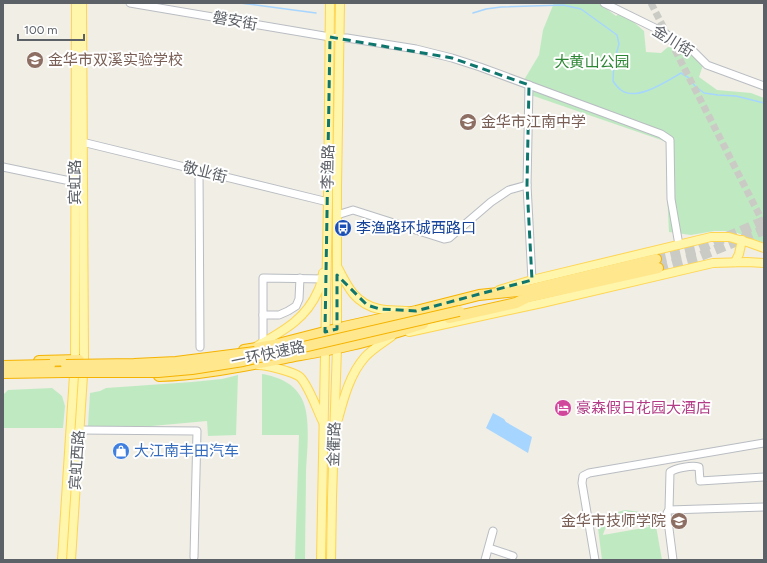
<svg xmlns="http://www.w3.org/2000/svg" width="767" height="563" viewBox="0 0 767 563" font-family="Figtree,'Noto Sans SC',sans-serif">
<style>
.green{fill:#bfeac1;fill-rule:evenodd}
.water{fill:#a6d5ff}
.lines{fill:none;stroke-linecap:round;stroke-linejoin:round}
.stream{stroke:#a6d5ff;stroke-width:1.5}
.minor-tunnel{stroke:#cbcbc6;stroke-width:7;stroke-dasharray:7 3.5;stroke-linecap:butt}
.highway-tunnel{stroke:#cbcbc6;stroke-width:10;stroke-dasharray:10 5;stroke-linecap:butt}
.minor-casing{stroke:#b9bdc2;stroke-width:9}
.major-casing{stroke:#ffd550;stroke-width:10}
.highway-casing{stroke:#f5b300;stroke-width:12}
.minor{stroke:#fff;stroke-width:7}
.major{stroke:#fff5ab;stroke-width:8}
.highway{stroke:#ffe78d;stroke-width:10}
.highway-bridge-casing{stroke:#f5b300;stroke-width:12;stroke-linecap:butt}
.highway-bridge{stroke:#ffe78d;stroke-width:10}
.marked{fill:none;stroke:#0f766e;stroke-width:3;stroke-dasharray:8 5;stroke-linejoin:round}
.labels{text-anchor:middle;stroke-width:4;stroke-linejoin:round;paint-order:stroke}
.street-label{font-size:15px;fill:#5c6167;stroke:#fff}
.education-label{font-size:15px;fill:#785e54;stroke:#fff;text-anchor:start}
.park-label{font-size:15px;fill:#2d8634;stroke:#fff}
.transit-label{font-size:15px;fill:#164399;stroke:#fff;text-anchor:start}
.hotel-label{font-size:15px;fill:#b23c85;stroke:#fff;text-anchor:start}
.shop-label{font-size:15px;fill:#366cbe;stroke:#fff;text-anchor:start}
</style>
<rect width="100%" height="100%" fill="#f0eee5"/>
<!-- green -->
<g class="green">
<path d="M 554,3 L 599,3 L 616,16 L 622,12 L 644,31 L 646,52 L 661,53 L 668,47 L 690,51 L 703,65 L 699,77 L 717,90 L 751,93 L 764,98 L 764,243 L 732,231 L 714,231 L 691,235 L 669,232 L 667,192 L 667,142 L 525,93 L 524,80 L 539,55 L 543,30 Z"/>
<path d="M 262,374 C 279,377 294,383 302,399 C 311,417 307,451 306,471 C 306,501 305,530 305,560 L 295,560 L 299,435 L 262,435 Z"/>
<path d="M 238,375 L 236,435 L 208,436 L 207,421 L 152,426 L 88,426 L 90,393 L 100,391 L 106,388 L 192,382 L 222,379 Z"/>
<path d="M 52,388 L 62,396 L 65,406 L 63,428 L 3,428 L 4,394 L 8,390 Z"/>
<path d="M 626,510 L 640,512 L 653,521 L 656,526 L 662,560 L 602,560 L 598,528 L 600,528 C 604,516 615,512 626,510 ZM 629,515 C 637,517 646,520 649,527 L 603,535 C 607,521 615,517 629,515 Z"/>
</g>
<!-- water -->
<path class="water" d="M 493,413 L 504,419 L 506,422 L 532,437 L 528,453 L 486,428 Z"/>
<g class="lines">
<!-- stream -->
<g class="stream">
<path d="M 240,3 L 316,13"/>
<path d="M 473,13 L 486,9 L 501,7 L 563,5 L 581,9 L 617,35 L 619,44 L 614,62 L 613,81 C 615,84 618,88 621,90 C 636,102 667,81 681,73 L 689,78 L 695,86 L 704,93 L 718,95 L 736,96 L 764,103"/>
</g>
<!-- minor-tunnel -->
<path class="minor-tunnel" d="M 651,3 L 764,224"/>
<!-- highway-tunnel -->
<g class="highway-tunnel">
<path d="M 656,259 L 696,250 L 764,221"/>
<path d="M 658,268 L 698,257 L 764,230"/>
</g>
<!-- minor casing -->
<g class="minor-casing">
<g id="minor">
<path d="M 130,3 L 330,37 L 340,38 L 347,38 L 416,49 L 452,58 L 480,67 L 661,134 L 670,140 L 671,199 L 679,245"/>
<path d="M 604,3 L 659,30 L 691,49 L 707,65 L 764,86"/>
<path d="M 529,85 L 527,185 L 532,280"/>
<path d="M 82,142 L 328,202"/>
<path d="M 3,167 L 75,182"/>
<path d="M 199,170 L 200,347"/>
<path d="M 337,215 L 353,210 L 444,239 L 449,238 L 491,202 L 509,190 L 527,185"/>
<path d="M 263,315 L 279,315 L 288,311 L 296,306 L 299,299 L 300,278"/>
<path d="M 263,343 L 263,278 L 326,279"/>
<path d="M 79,430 L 197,431 L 194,557"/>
<path d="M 669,510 L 670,472 C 676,468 692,465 699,467 L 700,481 L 764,477"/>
<path d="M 489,548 L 513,556"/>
<path d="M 485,560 L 493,531"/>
<path d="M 595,560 L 582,483 L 583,476 L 589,473 L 764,443"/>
<path d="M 673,560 L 667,513 L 669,510 L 764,507"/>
</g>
</g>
<!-- major casing -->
<g class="major-casing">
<g id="major">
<path d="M 735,262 L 739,254 L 742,240"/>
<path d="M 338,268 C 348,288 356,304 379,309 C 388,311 398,310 407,311"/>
<path d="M 499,290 L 532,280 L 711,237 L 729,237 L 750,243 L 764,248"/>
<path d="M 409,332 L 542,303 L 713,263 L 747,262 L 764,263"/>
<path d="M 257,346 C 283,331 306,319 318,291 C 321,286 322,279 323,273"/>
<path d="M 258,365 C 267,365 294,372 300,377 C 309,386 317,410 323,422"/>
<path d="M 338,419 C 344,397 350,374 365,357 C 372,349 384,342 392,336"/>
<path d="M 62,560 L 75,360 L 76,3"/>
<path d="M 71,560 L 84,360 L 82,3"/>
<path d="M 321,560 L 328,202 L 330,3"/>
<path d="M 331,560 L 332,497 L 337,348 L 337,186 L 340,3"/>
</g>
</g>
<!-- highway casing -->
<g class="highway-casing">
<g id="highway">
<path d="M 449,318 L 516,303 L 528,297 L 658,268"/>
<path d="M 244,350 L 274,345 L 344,327 L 416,311 L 479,295 L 528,290 L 656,259"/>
<path d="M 39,361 L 79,360"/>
<path d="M 159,376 C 201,375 244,366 285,358 C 322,351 359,345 394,333 C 404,330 413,327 423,324"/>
</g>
</g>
<!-- minor -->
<use href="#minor" class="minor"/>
<!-- major -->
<use href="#major" class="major"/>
<!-- highway -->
<use href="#highway" class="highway"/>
<!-- highway-bridge casing -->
<g class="highway-bridge-casing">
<g id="highway-bridge">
<path d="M 66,365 L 134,364 L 176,362 L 255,352"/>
<path d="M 3,366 L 50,365"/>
<path d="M 3,373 L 65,372 L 158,372 L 192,369 L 243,361 L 459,311"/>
</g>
</g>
<!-- highway-bridge -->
<use href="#highway-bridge" class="highway-bridge"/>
</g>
<!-- marked area -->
<path class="marked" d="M 330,37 L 452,58 L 529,85 L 527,185 L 532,280 L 416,311 L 380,309 L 367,305 L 337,275 L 337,329 L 325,332 Z"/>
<!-- icons -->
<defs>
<g id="school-disc" transform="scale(0.9)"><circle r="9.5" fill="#8d6e63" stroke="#fff"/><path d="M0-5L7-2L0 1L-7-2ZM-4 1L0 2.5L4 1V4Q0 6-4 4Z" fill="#fff"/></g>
<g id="bus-disc" transform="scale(0.9)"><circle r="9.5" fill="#1a4fb4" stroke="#fff"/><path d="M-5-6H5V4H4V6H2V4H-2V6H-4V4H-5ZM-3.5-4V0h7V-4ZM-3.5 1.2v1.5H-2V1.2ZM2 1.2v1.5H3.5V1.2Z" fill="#fff"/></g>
<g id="hotel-disc" transform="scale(0.9)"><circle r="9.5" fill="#d1479c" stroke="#fff"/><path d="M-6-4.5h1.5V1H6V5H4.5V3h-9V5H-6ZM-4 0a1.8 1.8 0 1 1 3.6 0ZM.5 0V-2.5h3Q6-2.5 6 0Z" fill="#fff"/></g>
<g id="shop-disc" transform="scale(0.9)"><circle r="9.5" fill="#3f7fe0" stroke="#fff"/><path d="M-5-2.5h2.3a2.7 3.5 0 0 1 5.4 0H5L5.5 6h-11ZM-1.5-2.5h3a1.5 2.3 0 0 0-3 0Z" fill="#fff"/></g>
</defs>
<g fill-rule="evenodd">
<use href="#school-disc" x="35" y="60"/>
<use href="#school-disc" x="468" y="122"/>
<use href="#bus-disc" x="343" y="228"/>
<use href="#hotel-disc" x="563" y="408"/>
<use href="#shop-disc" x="121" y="451"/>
<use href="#school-disc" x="679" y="521"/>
</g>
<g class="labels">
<!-- street labels -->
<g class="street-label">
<text transform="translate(235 21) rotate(10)" y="5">磐安街</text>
<text transform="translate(673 41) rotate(32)" y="5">金川街</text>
<text transform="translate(328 167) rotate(-89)" y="5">李渔路</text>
<text transform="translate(205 172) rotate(14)" y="5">敬业街</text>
<text transform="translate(75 182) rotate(-90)" y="5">宾虹路</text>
<text transform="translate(268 354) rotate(-12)" y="5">一环快速路</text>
<text transform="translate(334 444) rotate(-88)" y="5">金衢路</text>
<text transform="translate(77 460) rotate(-86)" y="5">宾虹西路</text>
</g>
<!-- education labels -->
<g class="education-label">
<text x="48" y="65">金华市双溪实验学校</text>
<text x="481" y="127">金华市江南中学</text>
<text x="666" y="526" text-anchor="end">金华市技师学院</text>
</g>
<!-- park labels -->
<g class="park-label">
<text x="592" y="67">大黄山公园</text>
</g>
<!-- transit labels -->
<g class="transit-label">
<text x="356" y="233">李渔路环城西路口</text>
</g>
<!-- hotel labels -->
<g class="hotel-label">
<text x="576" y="413">豪森假日花园大酒店</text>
</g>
<!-- shop labels -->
<g class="shop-label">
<text x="134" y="456">大江南丰田汽车</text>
</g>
</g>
<!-- border -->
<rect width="767" height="563" fill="none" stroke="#5c6167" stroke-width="8"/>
<!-- scale -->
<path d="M18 34v6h66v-6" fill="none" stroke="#5c6167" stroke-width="2"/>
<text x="24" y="34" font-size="12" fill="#5c6167" stroke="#ffffff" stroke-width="3" paint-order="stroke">100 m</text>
</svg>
